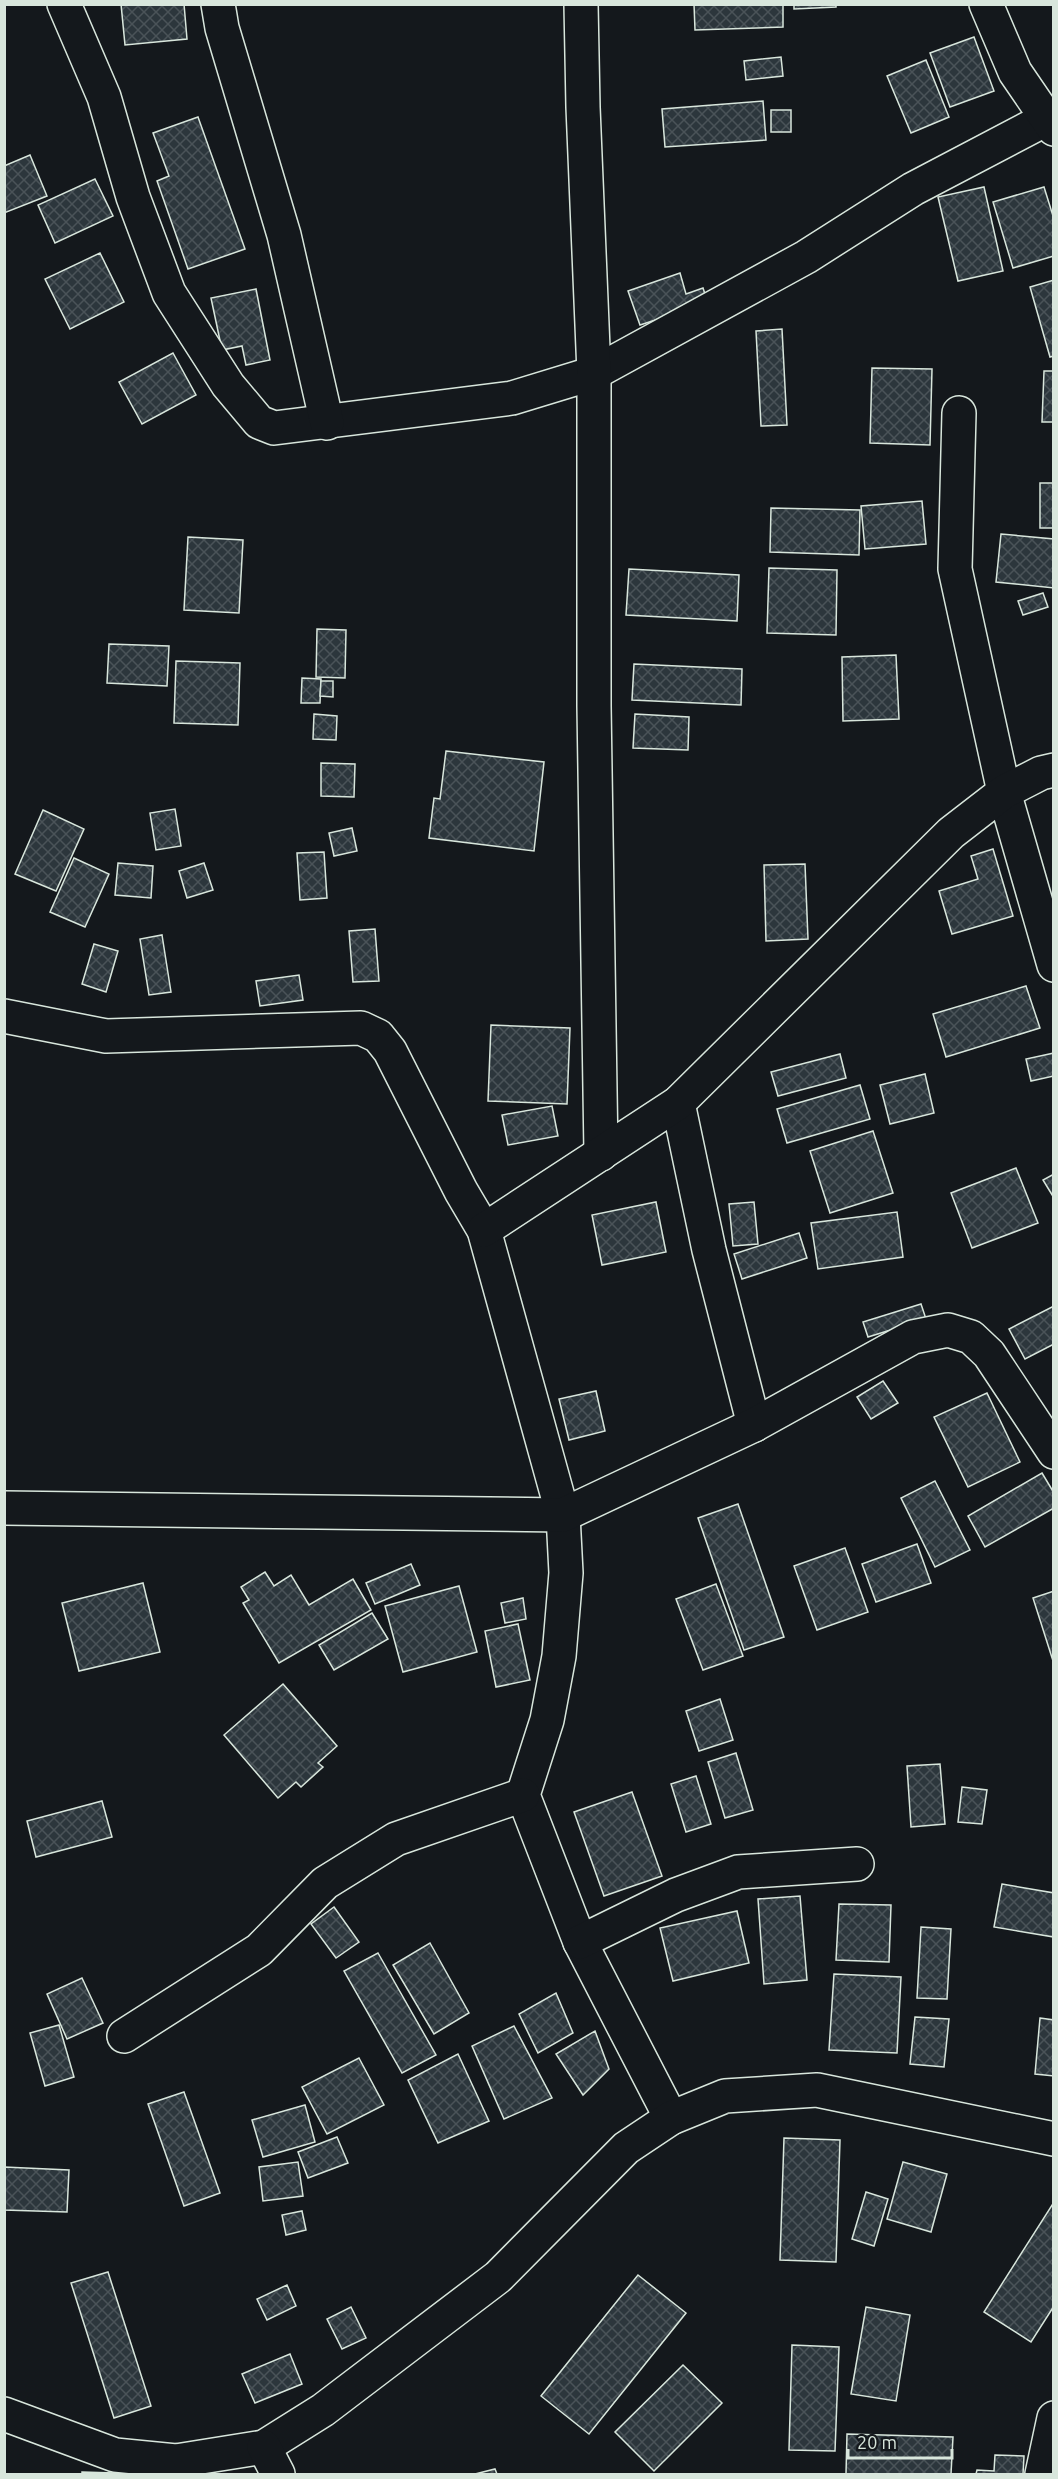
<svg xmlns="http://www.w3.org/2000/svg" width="1058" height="2479" viewBox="0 0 1058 2479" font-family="Ubuntu,sans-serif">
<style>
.building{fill:url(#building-cross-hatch);stroke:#d8e6dc;stroke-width:1.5}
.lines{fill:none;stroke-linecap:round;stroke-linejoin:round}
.minor-casing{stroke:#d8e6dc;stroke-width:36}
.minor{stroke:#14181c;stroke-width:33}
</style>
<defs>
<pattern id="building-cross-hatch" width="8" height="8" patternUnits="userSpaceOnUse" patternTransform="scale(1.5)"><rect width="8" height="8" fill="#2c363c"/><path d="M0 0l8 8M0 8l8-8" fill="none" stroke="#4a5358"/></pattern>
</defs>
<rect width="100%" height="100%" fill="#14181c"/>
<!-- building -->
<g class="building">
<path d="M 121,4 L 184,4 L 187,39 L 125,45 Z"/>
<path d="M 694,4 L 783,4 L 783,27 L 695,30 Z"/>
<path d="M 794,4 L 836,4 L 836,7 L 794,9 Z"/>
<path d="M 974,37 L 994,91 L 950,107 L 930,53 Z"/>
<path d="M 781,57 L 783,76 L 746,80 L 744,61 Z"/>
<path d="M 926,60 L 949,117 L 911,133 L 887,76 Z"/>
<path d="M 763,101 L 766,140 L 665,147 L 662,109 Z"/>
<rect x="771" y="110" width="20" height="22"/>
<path d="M 198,117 L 245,249 L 188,269 L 157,181 L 169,176 L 153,133 Z"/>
<path d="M 30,155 L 47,196 L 4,213 L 4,166 Z"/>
<path d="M 95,179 L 113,216 L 55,243 L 38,205 Z"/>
<path d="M 984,187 L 1003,271 L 958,281 L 938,197 Z"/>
<path d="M 1044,187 L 1054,219 L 1054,256 L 1013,268 L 993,202 Z"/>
<path d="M 100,253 L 124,302 L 70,329 L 45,279 Z"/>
<path d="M 680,273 L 686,294 L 703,288 L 708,303 L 640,325 L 628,291 Z"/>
<path d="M 1054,280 L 1054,356 L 1050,357 L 1030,287 Z"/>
<path d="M 256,289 L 270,360 L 246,365 L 242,346 L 222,350 L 211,298 Z"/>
<path d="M 782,329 L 787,425 L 761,426 L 756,331 Z"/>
<path d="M 173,353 L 196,395 L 142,424 L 119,382 Z"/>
<path d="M 872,368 L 932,369 L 930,445 L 870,443 Z"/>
<path d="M 1044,371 L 1054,371 L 1054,422 L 1042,422 Z"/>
<rect x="1040" y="483" width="14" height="45"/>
<path d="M 922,501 L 926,544 L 865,549 L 861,506 Z"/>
<path d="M 771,508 L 860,510 L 859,555 L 770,552 Z"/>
<path d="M 1001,534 L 1054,539 L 1054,588 L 996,582 Z"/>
<path d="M 188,537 L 243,540 L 239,613 L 184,610 Z"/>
<path d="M 769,568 L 837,570 L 836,635 L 767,633 Z"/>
<path d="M 629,569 L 739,575 L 737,621 L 626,615 Z"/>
<path d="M 1043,593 L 1048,607 L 1023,615 L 1018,601 Z"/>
<path d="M 317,629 L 346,630 L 345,678 L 316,677 Z"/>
<path d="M 109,644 L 169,646 L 167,686 L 107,683 Z"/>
<path d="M 896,655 L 899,719 L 843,721 L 842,657 Z"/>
<path d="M 176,661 L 240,663 L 238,725 L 174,723 Z"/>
<path d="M 634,664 L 742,669 L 741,705 L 632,700 Z"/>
<path d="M 302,678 L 321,679 L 320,703 L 301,703 Z"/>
<path d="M 321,681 L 333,681 L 333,697 L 320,696 Z"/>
<path d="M 314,714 L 337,716 L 336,740 L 313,739 Z"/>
<path d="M 635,714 L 689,717 L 688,750 L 633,748 Z"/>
<path d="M 446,751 L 544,762 L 534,851 L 429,838 L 434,798 L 440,799 Z"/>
<path d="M 321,763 L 355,764 L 354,797 L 321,796 Z"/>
<path d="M 175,809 L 181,846 L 156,850 L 150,813 Z"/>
<path d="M 43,810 L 84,829 L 56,891 L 15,874 Z"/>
<path d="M 352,828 L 357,851 L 334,856 L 329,833 Z"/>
<path d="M 993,849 L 1013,916 L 952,934 L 939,891 L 978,879 L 971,856 Z"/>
<path d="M 324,852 L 327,898 L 300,900 L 297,853 Z"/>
<path d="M 74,858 L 109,874 L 85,927 L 50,912 Z"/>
<path d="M 118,863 L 153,866 L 151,898 L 115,895 Z"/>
<path d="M 204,863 L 213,890 L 187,898 L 179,871 Z"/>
<path d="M 805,864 L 808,939 L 766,941 L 764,865 Z"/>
<path d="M 375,929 L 379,981 L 353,982 L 349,931 Z"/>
<path d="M 162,935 L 171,992 L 149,995 L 140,939 Z"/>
<path d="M 94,944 L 118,951 L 106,992 L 82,984 Z"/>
<path d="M 299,975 L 303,1000 L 260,1006 L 256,981 Z"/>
<path d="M 1026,986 L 1040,1028 L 946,1057 L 933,1014 Z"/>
<path d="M 491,1025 L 570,1028 L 567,1104 L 488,1101 Z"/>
<path d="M 1054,1053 L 1054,1076 L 1031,1081 L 1026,1059 Z"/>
<path d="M 840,1054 L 846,1078 L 778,1096 L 771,1072 Z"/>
<path d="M 925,1074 L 934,1113 L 890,1124 L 880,1085 Z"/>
<path d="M 860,1085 L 870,1119 L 787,1143 L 777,1109 Z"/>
<path d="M 552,1106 L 558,1136 L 508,1145 L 502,1115 Z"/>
<path d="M 873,1131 L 893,1193 L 830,1213 L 810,1151 Z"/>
<path d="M 1016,1168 L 1038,1223 L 972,1248 L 951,1193 Z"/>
<path d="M 1054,1174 L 1054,1198 L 1043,1180 Z"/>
<path d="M 656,1202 L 666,1252 L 602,1265 L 592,1215 Z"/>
<path d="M 754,1202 L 758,1244 L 733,1246 L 729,1204 Z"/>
<path d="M 897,1212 L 903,1257 L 818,1269 L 811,1223 Z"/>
<path d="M 799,1233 L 807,1258 L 742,1279 L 734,1254 Z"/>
<path d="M 921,1304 L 926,1319 L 868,1337 L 863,1322 Z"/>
<path d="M 1054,1306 L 1054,1344 L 1025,1359 L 1009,1329 Z"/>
<path d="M 883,1381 L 898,1403 L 871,1419 L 857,1397 Z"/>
<path d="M 596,1391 L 605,1431 L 569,1440 L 559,1399 Z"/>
<path d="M 987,1393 L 1020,1462 L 968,1487 L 934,1417 Z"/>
<path d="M 1042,1473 L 1054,1493 L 1054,1508 L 985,1547 L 968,1516 Z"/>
<path d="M 935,1481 L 970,1550 L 935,1567 L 901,1498 Z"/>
<path d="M 738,1504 L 784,1637 L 744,1650 L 698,1518 Z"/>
<path d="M 917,1544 L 931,1583 L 876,1602 L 862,1564 Z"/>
<path d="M 845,1548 L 868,1612 L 817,1630 L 794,1566 Z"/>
<path d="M 411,1564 L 420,1585 L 375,1604 L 366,1583 Z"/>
<path d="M 265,1572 L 274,1586 L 291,1575 L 309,1605 L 353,1579 L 371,1610 L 279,1663 L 243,1603 L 249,1600 L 241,1587 Z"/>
<path d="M 143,1583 L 160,1652 L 79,1671 L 62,1603 Z"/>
<path d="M 716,1584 L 743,1656 L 703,1670 L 676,1599 Z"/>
<path d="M 459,1586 L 477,1652 L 403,1672 L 385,1606 Z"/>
<path d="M 1054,1591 L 1054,1664 L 1033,1598 Z"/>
<path d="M 523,1598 L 526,1619 L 505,1623 L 501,1603 Z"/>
<path d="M 372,1613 L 388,1639 L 334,1670 L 319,1645 Z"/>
<path d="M 518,1624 L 530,1680 L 496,1687 L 485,1631 Z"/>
<path d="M 283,1684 L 337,1746 L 318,1763 L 323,1767 L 301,1787 L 296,1782 L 278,1798 L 224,1735 Z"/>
<path d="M 720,1699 L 733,1740 L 699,1751 L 686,1711 Z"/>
<path d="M 736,1753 L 753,1810 L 725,1818 L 708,1762 Z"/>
<path d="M 940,1764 L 945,1824 L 911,1827 L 907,1766 Z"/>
<path d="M 696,1776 L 711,1824 L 686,1832 L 671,1784 Z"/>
<path d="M 962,1787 L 987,1790 L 982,1824 L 958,1822 Z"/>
<path d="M 632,1792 L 662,1876 L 604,1896 L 574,1812 Z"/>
<path d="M 102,1801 L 112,1837 L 36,1857 L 27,1821 Z"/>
<path d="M 1002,1884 L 1054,1893 L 1054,1937 L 994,1927 Z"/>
<path d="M 800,1896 L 807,1980 L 764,1984 L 758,1899 Z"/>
<path d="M 839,1904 L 891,1905 L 889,1962 L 836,1960 Z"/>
<path d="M 334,1907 L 359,1942 L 336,1958 L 311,1924 Z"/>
<path d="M 737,1911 L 749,1963 L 673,1981 L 660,1928 Z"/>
<path d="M 921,1927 L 951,1929 L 947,1999 L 917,1998 Z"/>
<path d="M 430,1943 L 469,2013 L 434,2034 L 393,1965 Z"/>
<path d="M 378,1953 L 436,2055 L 402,2073 L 344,1971 Z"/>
<path d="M 834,1974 L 901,1977 L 897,2053 L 829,2050 Z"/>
<path d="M 82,1978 L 103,2023 L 67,2039 L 47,1994 Z"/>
<path d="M 556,1993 L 573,2033 L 538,2053 L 519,2014 Z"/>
<path d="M 915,2017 L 949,2019 L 944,2067 L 910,2064 Z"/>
<path d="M 1040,2018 L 1054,2020 L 1054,2076 L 1035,2074 Z"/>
<path d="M 59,2025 L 74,2077 L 45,2086 L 30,2033 Z"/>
<path d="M 514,2026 L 552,2098 L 504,2119 L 472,2046 Z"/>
<path d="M 595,2031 L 609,2069 L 583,2095 L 556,2054 Z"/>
<path d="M 458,2054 L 489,2121 L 438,2143 L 408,2080 Z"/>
<path d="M 359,2058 L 384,2105 L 327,2134 L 302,2087 Z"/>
<path d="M 184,2092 L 220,2193 L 184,2206 L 148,2104 Z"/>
<path d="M 305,2105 L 315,2142 L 263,2157 L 252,2120 Z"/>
<path d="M 337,2137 L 348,2163 L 308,2178 L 298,2152 Z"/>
<path d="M 784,2138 L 840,2140 L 836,2262 L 780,2260 Z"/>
<path d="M 298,2162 L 303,2196 L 263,2201 L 259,2167 Z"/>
<path d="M 903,2162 L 947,2174 L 931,2232 L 887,2219 Z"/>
<path d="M 4,2167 L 69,2170 L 67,2212 L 4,2210 Z"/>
<path d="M 866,2192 L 888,2199 L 874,2246 L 852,2239 Z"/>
<path d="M 1054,2202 L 1054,2306 L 1031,2342 L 984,2312 Z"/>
<path d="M 302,2211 L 306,2230 L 286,2235 L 282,2215 Z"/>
<path d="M 108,2272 L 151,2406 L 114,2418 L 71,2283 Z"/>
<path d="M 638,2275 L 686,2313 L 589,2434 L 541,2396 Z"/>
<path d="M 287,2285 L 296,2306 L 267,2320 L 257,2299 Z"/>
<path d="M 351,2307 L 366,2338 L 342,2349 L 327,2319 Z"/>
<path d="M 866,2307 L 910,2315 L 896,2401 L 851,2394 Z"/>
<path d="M 792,2345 L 839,2347 L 835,2451 L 789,2450 Z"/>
<path d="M 290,2354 L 302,2384 L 255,2403 L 242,2374 Z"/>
<path d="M 683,2365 L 722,2403 L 654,2471 L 615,2432 Z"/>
<path d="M 847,2434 L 953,2437 L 951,2474 L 846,2474 Z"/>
<path d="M 995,2455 L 1024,2456 L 1023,2474 L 976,2474 L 977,2470 L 994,2471 Z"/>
<path d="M 495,2469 L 497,2474 L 475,2474 Z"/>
<path d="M 82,2472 L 115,2473 L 115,2474 L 82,2474 Z"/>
</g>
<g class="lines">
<!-- minor casing -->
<g class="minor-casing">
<g id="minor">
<path d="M 64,4 L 104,97 L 133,197 L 169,293 L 228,385 L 259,422 L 274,428 L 512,398 L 594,373 L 806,257 L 913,189 L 1054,115"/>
<path d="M 218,4 L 222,28 L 284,235 L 327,423"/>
<path d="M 581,4 L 583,107 L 594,373 L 594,706 L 601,1154"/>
<path d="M 986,4 L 1015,72 L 1054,129"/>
<path d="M 959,413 L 955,569 L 1004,792 L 1054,965"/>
<path d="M 4,1016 L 106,1036 L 361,1028 L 378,1036 L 390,1051 L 461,1191 L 484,1230 L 563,1515 L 566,1573 L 559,1656 L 547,1720 L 523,1795 L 580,1942 L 671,2118"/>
<path d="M 678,1103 L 709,1250 L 754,1425"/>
<path d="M 484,1230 L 678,1103 L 951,833 L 1004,792 L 1041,773 L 1054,770"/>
<path d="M 4,1508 L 563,1515 L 754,1425 L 913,1337 L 948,1330 L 971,1337 L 989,1354 L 1054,1452"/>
<path d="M 580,1942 L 676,1895 L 738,1872 L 857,1864"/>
<path d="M 124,2036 L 259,1950 L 325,1883 L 396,1839 L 523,1795"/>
<path d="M 4,2414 L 115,2455 L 176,2461 L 264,2447 L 323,2410 L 498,2277 L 626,2148 L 671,2118 L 725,2096 L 817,2090 L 1054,2139"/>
<path d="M 264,2447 L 278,2474"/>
<path d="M 1042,2474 L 1054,2418"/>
</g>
</g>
<!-- minor -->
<use href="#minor" class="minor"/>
</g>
<!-- border -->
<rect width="1058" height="2479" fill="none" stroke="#d8e6dc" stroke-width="12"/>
<!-- scale -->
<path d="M848 2449v9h104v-9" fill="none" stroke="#d8e6dc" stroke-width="3"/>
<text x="857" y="2449" font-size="18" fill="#d8e6dc" stroke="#14181c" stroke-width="4.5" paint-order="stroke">20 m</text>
</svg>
